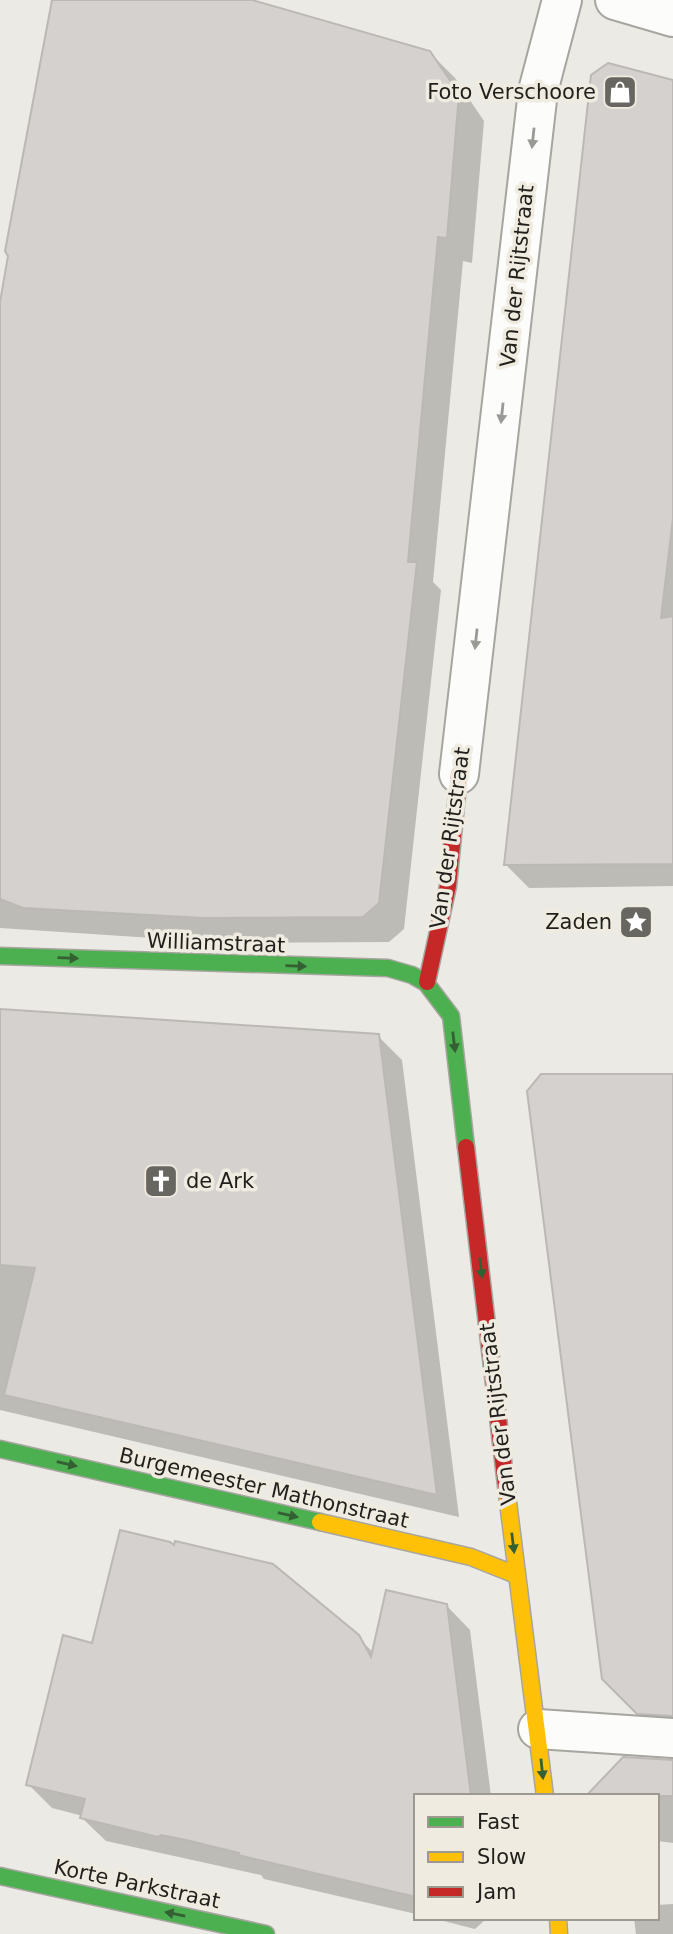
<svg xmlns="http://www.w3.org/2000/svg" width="673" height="1934" viewBox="0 0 673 1934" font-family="'DejaVu Sans',sans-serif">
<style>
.shadow{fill:#0003}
.building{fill:#d4d1ce;stroke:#bcb8b5;stroke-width:2}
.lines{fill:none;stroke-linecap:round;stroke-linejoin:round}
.street-casing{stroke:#a7a5a0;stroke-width:42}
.fast-casing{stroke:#a7a5a0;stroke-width:19}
.slow-casing{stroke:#a7a5a0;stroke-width:19}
.jam-casing{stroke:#a7a5a0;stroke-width:19}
.street{stroke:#fcfcfb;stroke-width:38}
.fast{stroke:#4caf50;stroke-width:16}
.slow{stroke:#ffc107;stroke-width:16}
.jam{stroke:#c62828;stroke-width:16}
.oneway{fill:#999996}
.oneway2{fill:#346033}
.labels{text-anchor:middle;stroke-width:7;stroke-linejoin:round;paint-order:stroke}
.poi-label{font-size:21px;fill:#201f1b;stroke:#efebe0;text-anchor:end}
.street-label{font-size:21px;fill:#201f1b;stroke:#efebe0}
</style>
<rect width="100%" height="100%" fill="#eceae4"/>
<!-- shadow -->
<g class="shadow">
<path d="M 53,0 L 242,0 L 429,52 L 455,78 L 484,121 L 472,263 L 463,261 L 433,582 L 441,590 L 404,929 L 389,942 L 229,943 L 0,928 L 0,311 Z"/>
<path d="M 673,81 L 673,886 L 529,888 L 506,865 Z"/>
<path d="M 0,1011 L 378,1036 L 402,1060 L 459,1517 L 0,1410 Z"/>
<path d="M 673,1076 L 673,1740 L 665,1739 L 604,1678 Z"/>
<path d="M 446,1605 L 470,1630 L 491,1796 L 416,1796 L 416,1914 L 264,1879 L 261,1875 L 106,1841 L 82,1818 L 83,1816 L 52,1808 L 28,1784 L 93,1645 L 357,1637 L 374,1653 Z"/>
<path d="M 673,1761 L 673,1843 L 657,1841 L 657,1796 Z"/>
<path d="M 673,1904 L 673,1934 L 636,1934 L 634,1918 L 657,1918 L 657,1905 Z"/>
<path d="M 432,1918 L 487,1918 L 475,1929 Z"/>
</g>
<!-- building -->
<g class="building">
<path d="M 52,0 L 252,0 L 430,51 L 459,94 L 447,238 L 438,237 L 408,562 L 417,562 L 379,903 L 363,917 L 203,918 L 23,908 L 0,899 L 0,302 L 8,256 L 5,251 Z"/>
<path d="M 608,63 L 673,80 L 673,518 L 661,618 L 673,616 L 673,864 L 504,865 L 591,75 Z"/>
<path d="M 0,1009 L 379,1034 L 437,1495 L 4,1395 L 35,1268 L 0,1265 Z"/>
<path d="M 541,1074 L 673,1074 L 673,1716 L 637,1714 L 602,1679 L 527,1091 Z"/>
<path d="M 120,1530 L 170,1542 L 174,1545 L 175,1541 L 273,1564 L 359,1635 L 371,1657 L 386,1590 L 447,1604 L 471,1796 L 416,1796 L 416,1897 L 238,1855 L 239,1853 L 186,1840 L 161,1835 L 158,1837 L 80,1818 L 85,1799 L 26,1785 L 63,1635 L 92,1643 Z"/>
<path d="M 623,1757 L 673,1760 L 673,1796 L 586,1796 Z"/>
</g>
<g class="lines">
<!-- street casing -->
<g class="street-casing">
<g id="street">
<path d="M 615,0 L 673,17"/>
<path d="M 459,774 L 538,91 L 562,0"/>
<path d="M 538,1729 L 673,1738"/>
</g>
</g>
<!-- fast casing -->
<g class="fast-casing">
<g id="fast">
<path d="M 0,956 L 388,968 L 412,975 L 426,983 L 451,1016 L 466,1147"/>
<path d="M 0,1449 L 320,1522"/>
<path d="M 0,1876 L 266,1934"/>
</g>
</g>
<!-- slow casing -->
<g class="slow-casing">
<g id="slow">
<path d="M 507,1494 L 545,1796"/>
<path d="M 320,1522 L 471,1557 L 516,1575"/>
<path d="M 558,1918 L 559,1934"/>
</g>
</g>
<!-- jam casing -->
<g class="jam-casing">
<g id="jam">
<path d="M 427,982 L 448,886 L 459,774"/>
<path d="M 466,1147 L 507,1494"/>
</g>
</g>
<!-- street -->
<use href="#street" class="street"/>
<!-- fast -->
<use href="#fast" class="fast"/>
<!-- slow -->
<use href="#slow" class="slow"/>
<!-- jam -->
<use href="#jam" class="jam"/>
</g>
<!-- one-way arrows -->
<defs><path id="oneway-solid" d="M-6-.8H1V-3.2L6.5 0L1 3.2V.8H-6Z" transform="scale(1.75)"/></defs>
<g class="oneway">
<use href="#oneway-solid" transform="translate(533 138) rotate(96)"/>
<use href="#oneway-solid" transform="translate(502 413) rotate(96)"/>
<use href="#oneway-solid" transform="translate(476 639) rotate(96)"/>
</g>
<g class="oneway2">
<use href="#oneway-solid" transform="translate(68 958) rotate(2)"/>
<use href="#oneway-solid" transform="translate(296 966) rotate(2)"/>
<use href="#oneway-solid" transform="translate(454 1042) rotate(83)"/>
<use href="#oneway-solid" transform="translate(481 1268) rotate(83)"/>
<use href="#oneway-solid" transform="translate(67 1464) rotate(13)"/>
<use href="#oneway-solid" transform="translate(288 1515) rotate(13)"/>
<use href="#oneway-solid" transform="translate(513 1543) rotate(83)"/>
<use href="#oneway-solid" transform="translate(542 1769) rotate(84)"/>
<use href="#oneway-solid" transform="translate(175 1914) rotate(-168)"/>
</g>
<!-- icons -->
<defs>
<g id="shop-square" transform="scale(1.75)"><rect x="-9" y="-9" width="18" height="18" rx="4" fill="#676661" stroke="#efebe0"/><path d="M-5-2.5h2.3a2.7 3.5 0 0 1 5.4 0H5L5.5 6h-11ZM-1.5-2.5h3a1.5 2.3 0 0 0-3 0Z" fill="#fff"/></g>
<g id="sight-square" transform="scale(1.75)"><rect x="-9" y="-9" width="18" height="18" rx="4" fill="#676661" stroke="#efebe0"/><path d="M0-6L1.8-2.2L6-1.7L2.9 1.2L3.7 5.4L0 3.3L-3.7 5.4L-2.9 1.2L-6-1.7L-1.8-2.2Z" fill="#fff"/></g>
<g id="church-square" transform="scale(1.75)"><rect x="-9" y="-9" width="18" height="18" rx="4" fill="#676661" stroke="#efebe0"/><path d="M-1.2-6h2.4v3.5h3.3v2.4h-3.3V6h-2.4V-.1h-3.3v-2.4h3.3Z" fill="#fff"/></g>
</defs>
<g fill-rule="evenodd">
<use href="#shop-square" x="620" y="92"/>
<use href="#sight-square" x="636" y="922"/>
<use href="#church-square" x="161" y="1181"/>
</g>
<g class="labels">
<!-- poi labels -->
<g class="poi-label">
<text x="596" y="99">Foto Verschoore</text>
<text x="612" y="929">Zaden</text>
<text x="186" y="1188" text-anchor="start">de Ark</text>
</g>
<!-- street labels -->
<g class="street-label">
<text transform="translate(517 276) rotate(-84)" y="7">Van der Rijtstraat</text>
<text transform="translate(450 838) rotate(-82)" y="7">Van der Rijtstraat</text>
<text transform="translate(216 943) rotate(2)" y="7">Williamstraat</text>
<text transform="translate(498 1414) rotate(-97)" y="7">Van der Rijtstraat</text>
<text transform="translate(264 1488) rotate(13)" y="7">Burgemeester Mathonstraat</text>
<text transform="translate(137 1884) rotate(12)" y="7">Korte Parkstraat</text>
</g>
</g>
<!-- legend -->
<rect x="414" y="1794" width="245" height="126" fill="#efebe0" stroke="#9c9991" stroke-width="2"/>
<rect x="428" y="1817" width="35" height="10" fill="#4caf50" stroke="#9c9991" stroke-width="2"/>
<text x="477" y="1829" font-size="21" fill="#201f1b">Fast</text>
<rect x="428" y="1852" width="35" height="10" fill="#ffc107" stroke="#9c9991" stroke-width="2"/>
<text x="477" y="1864" font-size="21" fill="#201f1b">Slow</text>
<rect x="428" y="1887" width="35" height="10" fill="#c62828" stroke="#9c9991" stroke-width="2"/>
<text x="477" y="1899" font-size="21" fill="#201f1b">Jam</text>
</svg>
